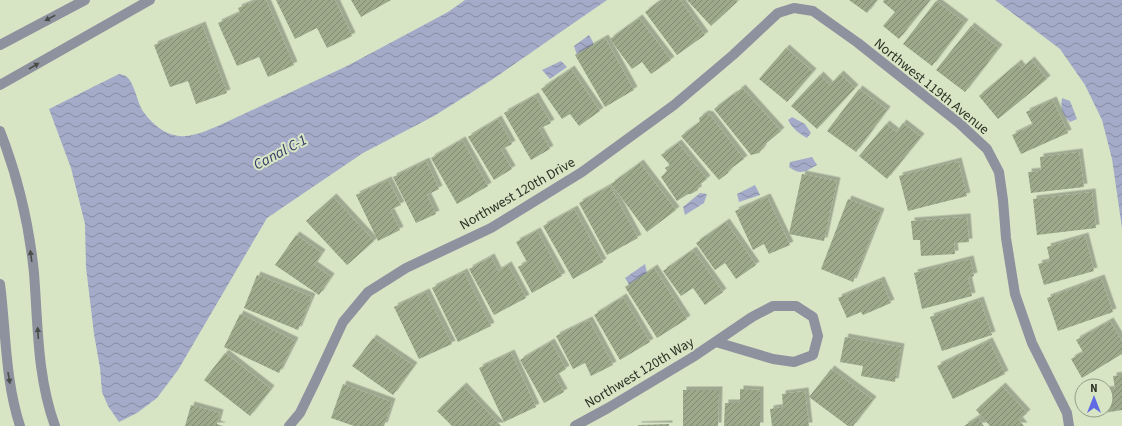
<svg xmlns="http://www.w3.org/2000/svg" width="1122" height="426" viewBox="0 0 1122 426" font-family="'Source Sans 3',sans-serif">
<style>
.water{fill:url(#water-waves)}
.building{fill:url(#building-hatch);filter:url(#shadow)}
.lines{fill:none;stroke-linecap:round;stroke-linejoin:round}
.minor{stroke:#8e919e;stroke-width:10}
.tertiary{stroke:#8e919e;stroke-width:10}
.oneway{fill:#494e49}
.labels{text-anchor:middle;stroke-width:4;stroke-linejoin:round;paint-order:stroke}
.street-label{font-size:14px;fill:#2b3124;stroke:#d7e5c5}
.water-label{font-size:15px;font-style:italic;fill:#353b66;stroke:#d7e5c5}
</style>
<defs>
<pattern id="water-waves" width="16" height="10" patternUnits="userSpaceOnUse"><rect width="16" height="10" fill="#a4abc8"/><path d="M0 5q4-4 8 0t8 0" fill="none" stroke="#868ca2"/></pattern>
<pattern id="building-hatch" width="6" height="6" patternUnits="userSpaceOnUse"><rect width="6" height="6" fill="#9ca98b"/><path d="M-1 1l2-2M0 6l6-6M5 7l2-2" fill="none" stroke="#7f8a71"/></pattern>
<filter id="shadow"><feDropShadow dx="3.5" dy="-3.5" stdDeviation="0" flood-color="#0004"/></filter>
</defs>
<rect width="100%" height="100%" fill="#d7e5c5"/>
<!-- water -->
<g class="water">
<path d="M 465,0 L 607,0 L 493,79 L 434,116 L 363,153 L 267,218 L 178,370 L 157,398 L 137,413 L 119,422 L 108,406 L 102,392 L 100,368 L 94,334 L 86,267 L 85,224 L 71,168 L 49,109 L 119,74 C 123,75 126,75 129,79 C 135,88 137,99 141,108 C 150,123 167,138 186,136 C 197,135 208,130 218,126 L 347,66 L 448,12 Z"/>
<path d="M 995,0 L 1122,0 L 1122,228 L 1112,159 L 1102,120 L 1085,85 L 1060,49 Z"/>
<path d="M 589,35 L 593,42 L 593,50 L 578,58 L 574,46 Z"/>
<path d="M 561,61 L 567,67 L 550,79 L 542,70 Z"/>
<path d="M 1062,98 L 1070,101 L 1077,119 L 1070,122 C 1063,115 1060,109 1062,98 Z"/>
<path d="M 792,117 L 805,124 L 811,133 L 807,138 C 798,133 793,129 788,120 Z"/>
<path d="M 812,157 L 817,165 C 806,171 801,176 789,167 L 790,162 Z"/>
<path d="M 755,185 L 760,195 L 739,202 L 737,194 Z"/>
<path d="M 700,193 L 707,194 L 704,203 L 685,215 L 683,207 Z"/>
<path d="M 645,264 L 647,273 L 630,286 L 625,278 Z"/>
</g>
<!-- building -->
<g class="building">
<path d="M 258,0 L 266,0 L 294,65 L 268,77 L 259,57 L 237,66 L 218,23 L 240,13 L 238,8 Z"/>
<path d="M 276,0 L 335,0 L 352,36 L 327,48 L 317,28 L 295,39 Z"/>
<path d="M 351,0 L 391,0 L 361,17 Z"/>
<path d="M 661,0 L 680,0 L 705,35 L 677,55 L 645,12 Z"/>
<path d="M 687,0 L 736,0 L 737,2 L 711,26 Z"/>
<path d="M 849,0 L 877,0 L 867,13 Z"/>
<path d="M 884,0 L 930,0 L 899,39 L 883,26 L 895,12 L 883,2 Z"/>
<path d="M 936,1 L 965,23 L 932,66 L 903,44 Z"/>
<path d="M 639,18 L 671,60 L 651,74 L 642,62 L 632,69 L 610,39 Z"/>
<path d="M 202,25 L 227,93 L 196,104 L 188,81 L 170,87 L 154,45 Z"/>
<path d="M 971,26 L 999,48 L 965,92 L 936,70 Z"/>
<path d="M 605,38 L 634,90 L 605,107 L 575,55 Z"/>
<path d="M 786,48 L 813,72 L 787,102 L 759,79 Z"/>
<path d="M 1031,60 L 1047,79 L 998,119 L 979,96 L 1018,63 L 1022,68 Z"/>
<path d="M 571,69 L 600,111 L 579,126 L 570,114 L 562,119 L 541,89 Z"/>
<path d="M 840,74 L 855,88 L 817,129 L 791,106 L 820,75 L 830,85 Z"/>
<path d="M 742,88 L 781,131 L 763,146 L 763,148 L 759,153 L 751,155 L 714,109 L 734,94 L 735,95 L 737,94 L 738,91 Z"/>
<path d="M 859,89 L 887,110 L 856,152 L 827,131 Z"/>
<path d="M 535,96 L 551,123 L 539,129 L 550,149 L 531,160 L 504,113 Z"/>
<path d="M 1053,100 L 1068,133 L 1021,154 L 1012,135 L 1033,125 L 1026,112 Z"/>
<path d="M 705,114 L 710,115 L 744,159 L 729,170 L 728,173 L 719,180 L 681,136 L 700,122 L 699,118 Z"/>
<path d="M 498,119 L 512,144 L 501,150 L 512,169 L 494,180 L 468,137 Z"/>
<path d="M 903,123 L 921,137 L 887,179 L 859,156 L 886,124 L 896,132 Z"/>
<path d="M 462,140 L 488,186 L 457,204 L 431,158 Z"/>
<path d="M 678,143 L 707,179 L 698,186 L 698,190 L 691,194 L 688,194 L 677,201 L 661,177 L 667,171 L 665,168 L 670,165 L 661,155 Z"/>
<path d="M 1079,152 L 1084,187 L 1031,193 L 1028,172 L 1041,171 L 1040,157 Z"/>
<path d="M 426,161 L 439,189 L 427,195 L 436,214 L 416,223 L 393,177 Z"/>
<path d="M 958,161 L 967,196 L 908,211 L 899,176 Z"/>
<path d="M 640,163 L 676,210 L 647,232 L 611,184 Z"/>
<path d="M 802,174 L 837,181 L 824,241 L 789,234 Z"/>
<path d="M 388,180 L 401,205 L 390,210 L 400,230 L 378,241 L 356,195 Z"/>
<path d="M 610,186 L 638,238 L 607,255 L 579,203 Z"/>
<path d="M 1092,192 L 1096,228 L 1037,235 L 1033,199 Z"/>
<path d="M 333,197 L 374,241 L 347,265 L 306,221 Z"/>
<path d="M 767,197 L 790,245 L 769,254 L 764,244 L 753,250 L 735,211 Z"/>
<path d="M 848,199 L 881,212 L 853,282 L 821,269 Z"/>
<path d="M 574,209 L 603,262 L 573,279 L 543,226 Z"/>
<path d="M 967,217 L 969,242 L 954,243 L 955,254 L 921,256 L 920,240 L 913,240 L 911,221 Z"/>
<path d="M 726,222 L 756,265 L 736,279 L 725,263 L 715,270 L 696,243 Z"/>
<path d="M 537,231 L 562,276 L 532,293 L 518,267 L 527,262 L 516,242 Z"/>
<path d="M 296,235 L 322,253 L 314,265 L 331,277 L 319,295 L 275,265 Z"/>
<path d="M 1085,236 L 1094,271 L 1044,285 L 1038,264 L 1050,261 L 1047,247 Z"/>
<path d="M 693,250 L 723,292 L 705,305 L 693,288 L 681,296 L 663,271 Z"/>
<path d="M 491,257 L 498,271 L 508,265 L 526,298 L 494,315 L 469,269 Z"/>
<path d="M 970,259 L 974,276 L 968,278 L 972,296 L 922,309 L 914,273 Z"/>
<path d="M 654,268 L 687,319 L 657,338 L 625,287 Z"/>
<path d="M 464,272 L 491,326 L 458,342 L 432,288 Z"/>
<path d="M 257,275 L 312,297 L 298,330 L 244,308 Z"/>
<path d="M 1101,278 L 1113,312 L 1058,331 L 1047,298 Z"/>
<path d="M 881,280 L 891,303 L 863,315 L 861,312 L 847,318 L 838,298 Z"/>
<path d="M 426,292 L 452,344 L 419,359 L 394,307 Z"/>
<path d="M 623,297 L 650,342 L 620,360 L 594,315 Z"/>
<path d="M 980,300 L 992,335 L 942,351 L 930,317 Z"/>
<path d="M 240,314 L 295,341 L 279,373 L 224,347 Z"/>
<path d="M 589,320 L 613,365 L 591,376 L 585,363 L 573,369 L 556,336 Z"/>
<path d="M 1110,321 L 1122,341 L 1122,354 L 1082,378 L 1071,359 L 1083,352 L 1076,340 Z"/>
<path d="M 845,337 L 901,347 L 895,382 L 861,376 L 863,366 L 840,362 Z"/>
<path d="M 373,338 L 414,366 L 393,395 L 352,366 Z"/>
<path d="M 989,341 L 1005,374 L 953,399 L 937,366 Z"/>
<path d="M 551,342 L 566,369 L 555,376 L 564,392 L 544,403 L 520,360 Z"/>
<path d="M 225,353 L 271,389 L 250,416 L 204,380 Z"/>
<path d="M 511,353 L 536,407 L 504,422 L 479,368 Z"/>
<path d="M 831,369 L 873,400 L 853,426 L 848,426 L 809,397 Z"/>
<path d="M 1122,375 L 1122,410 L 1097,414 L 1096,410 L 1106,410 L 1106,390 L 1115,389 L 1113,376 Z"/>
<path d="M 343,384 L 392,402 L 384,426 L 354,426 L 331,418 Z"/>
<path d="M 463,386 L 501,426 L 452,426 L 437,411 Z"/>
<path d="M 1002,386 L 1027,413 L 1019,420 L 1024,426 L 990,426 L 976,410 Z"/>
<path d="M 740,389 L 760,390 L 760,426 L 724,426 L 725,403 L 740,403 Z"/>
<path d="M 683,390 L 719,390 L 718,426 L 683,426 Z"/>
<path d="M 805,391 L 809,426 L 772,426 L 770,409 L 783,407 L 782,394 Z"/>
<path d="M 191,405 L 220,413 L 217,424 L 223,426 L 185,426 Z"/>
<path d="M 978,417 L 984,426 L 964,426 Z"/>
<path d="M 669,424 L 669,426 L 638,426 L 638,425 Z"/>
</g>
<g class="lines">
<!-- minor -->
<g class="minor">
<path d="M 0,45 L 85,0"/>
<path d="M 0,85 L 150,0"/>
<path d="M 289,426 L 300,413 L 316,380 L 343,322 L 368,292 L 406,268 L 491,228 L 582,172 L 674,105 L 733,55 L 778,13 L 794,8 L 813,11 L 858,43 L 959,123 L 987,149 L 999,172 L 1003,200 L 1006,238 L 1015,294 L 1032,343 L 1067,413 L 1069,426"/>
<path d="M 575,426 L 608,408 L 693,357 L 752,317 L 773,306 L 796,306 L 813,317 L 818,336 L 813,355 L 794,362 L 773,359 L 716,342"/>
</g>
<!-- tertiary -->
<g class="tertiary">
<path d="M 0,131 C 18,177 29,223 34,273 C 38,324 37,377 55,426"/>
<path d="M 0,284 C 6,331 5,380 20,426"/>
</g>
</g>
<!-- one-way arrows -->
<defs><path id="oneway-solid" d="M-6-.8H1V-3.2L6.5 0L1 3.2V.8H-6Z"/></defs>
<g class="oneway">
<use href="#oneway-solid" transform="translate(50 18) rotate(152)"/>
<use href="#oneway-solid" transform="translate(34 66) rotate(-30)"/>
<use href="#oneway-solid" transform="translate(31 256) rotate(-98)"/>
<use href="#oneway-solid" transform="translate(38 333) rotate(-94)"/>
<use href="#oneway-solid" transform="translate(9 378) rotate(80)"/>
</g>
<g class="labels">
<!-- street labels -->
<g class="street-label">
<text transform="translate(932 86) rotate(39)" y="5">Northwest 119th Avenue</text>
<text transform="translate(517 193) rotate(-30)" y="5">Northwest 120th Drive</text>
<text transform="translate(639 372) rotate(-31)" y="5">Northwest 120th Way</text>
</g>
<!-- water labels -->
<g class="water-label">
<text transform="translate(280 152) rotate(-28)" y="5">Canal C-1</text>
</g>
</g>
<!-- north arrow -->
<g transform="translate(1094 398)"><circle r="19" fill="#d7e5c5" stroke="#929d85"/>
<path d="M0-3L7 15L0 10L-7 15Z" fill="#606be3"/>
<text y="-6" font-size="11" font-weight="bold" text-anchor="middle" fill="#2b3124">N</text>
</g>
</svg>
